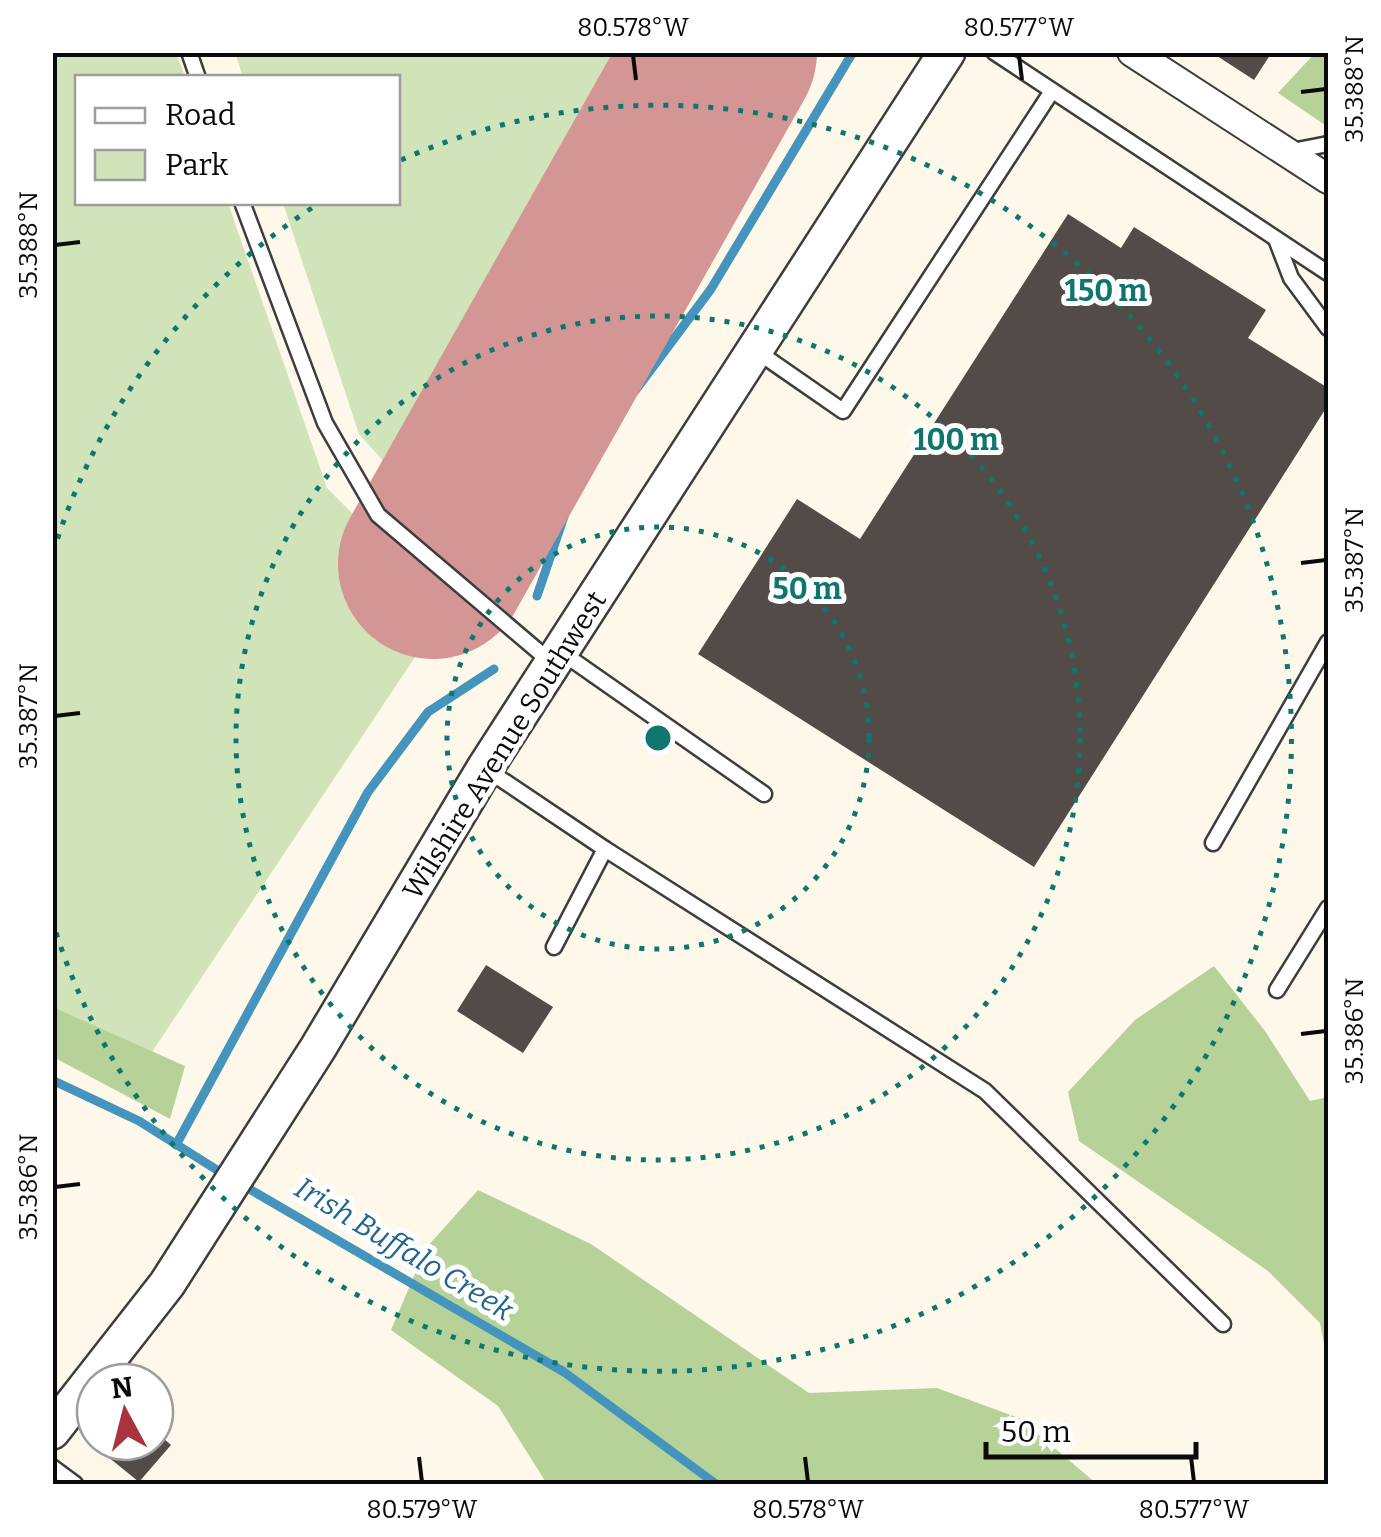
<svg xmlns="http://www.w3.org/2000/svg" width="1381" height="1537" viewBox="0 0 1381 1537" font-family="Bitter,serif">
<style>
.green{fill:#d1e3b8}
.forest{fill:#b6d299}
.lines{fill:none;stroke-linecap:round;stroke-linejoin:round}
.stream{stroke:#4494bd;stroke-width:9}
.runway{stroke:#d49695;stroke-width:190}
.building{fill:#524b48}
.service-casing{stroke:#3d3d3d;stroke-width:19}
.minor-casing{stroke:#3d3d3d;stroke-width:32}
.tertiary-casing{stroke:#3d3d3d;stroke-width:40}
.service{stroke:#fff;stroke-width:14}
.minor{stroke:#fff;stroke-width:28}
.tertiary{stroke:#fff;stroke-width:35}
.ticks{fill:none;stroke:#0a0a0a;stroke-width:4}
.ring{fill:none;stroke:#0f766e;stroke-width:5;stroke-dasharray:5 10}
.labels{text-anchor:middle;stroke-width:10;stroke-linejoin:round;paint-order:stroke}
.street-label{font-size:28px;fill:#0a0a0a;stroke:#fff}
.water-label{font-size:30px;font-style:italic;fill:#23658d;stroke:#fff}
.centre{fill:#0f766e;stroke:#fff;stroke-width:5}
.ring-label{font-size:30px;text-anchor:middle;font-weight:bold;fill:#0f766e;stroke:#fff;stroke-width:10;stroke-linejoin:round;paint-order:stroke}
.neatline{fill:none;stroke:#0a0a0a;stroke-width:4}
.ticks-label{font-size:25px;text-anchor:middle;fill:#0a0a0a}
</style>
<rect width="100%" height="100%" fill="#fdf8ea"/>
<!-- green -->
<g class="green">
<path d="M 52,53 L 176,53 L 185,77 L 78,78 L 78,202 L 228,203 L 327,488 L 447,609 L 152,1052 L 53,1007 Z"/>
<path d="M 235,53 L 669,53 L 421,503 L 359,434 L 283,203 L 398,202 L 398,78 L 243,77 Z"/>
</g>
<!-- forest -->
<g class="forest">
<path d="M 1315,53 L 1328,53 L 1328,127 L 1278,93 Z"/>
<path d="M 1214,966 L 1265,1031 L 1310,1101 L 1328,1097 L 1328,1365 L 1320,1323 L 1268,1271 L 1079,1141 L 1068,1092 L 1135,1020 Z"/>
<path d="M 53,1007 L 185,1066 L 170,1119 L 53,1057 Z"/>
<path d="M 478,1190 L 591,1244 L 809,1393 L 937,1388 L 1019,1418 L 1097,1484 L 547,1484 L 498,1406 L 391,1330 L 426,1248 Z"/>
</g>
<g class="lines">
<!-- stream -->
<g class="stream">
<path d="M 537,596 L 572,493 L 617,415 L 711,289 L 853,52"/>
<path d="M 52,1080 L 139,1121 L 225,1175"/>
<path d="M 176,1145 L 368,792 L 428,712 L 494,669"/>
<path d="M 239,1183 L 564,1372 L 716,1484"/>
</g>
<!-- runway -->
<path class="runway" d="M 433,564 L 722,52"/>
</g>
<!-- building -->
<g class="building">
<path d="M 1211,52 L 1272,52 L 1254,80 Z"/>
<path d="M 1068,214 L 1121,248 L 1134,227 L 1266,310 L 1248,338 L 1328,388 L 1328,405 L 1034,867 L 698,654 L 797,499 L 860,539 Z"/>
<path d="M 486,965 L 553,1007 L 523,1053 L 457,1011 Z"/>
<path d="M 155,1431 L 171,1445 L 139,1482 L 107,1456 L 119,1442 L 155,1442 Z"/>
</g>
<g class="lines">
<!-- service casing -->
<g class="service-casing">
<g id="service">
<path d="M 189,52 L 198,78"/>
<path d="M 994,52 L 1328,273"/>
<path d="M 1287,152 L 1328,144"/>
<path d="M 242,202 L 325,423 L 378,515 L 552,663"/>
<path d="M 1276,239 L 1291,278 L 1328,328"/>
<path d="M 755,350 L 843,411 L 1052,91"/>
<path d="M 561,652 L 764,794"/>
<path d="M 486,769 L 605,849 L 554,947"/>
<path d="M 1213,843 L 1328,642"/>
<path d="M 605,849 L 985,1091 L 1223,1324"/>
<path d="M 1277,990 L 1328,908"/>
<path d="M 52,1467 L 75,1484"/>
</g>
</g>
<!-- minor casing -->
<g class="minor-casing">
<path id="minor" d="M 1132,52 L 1328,179"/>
</g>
<!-- tertiary casing -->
<g class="tertiary-casing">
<path id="tertiary" d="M 52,1431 L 167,1284 L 318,1048 L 485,768 L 947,52"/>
</g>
<!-- service -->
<use href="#service" class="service"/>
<!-- minor -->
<use href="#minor" class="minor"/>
<!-- tertiary -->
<use href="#tertiary" class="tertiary"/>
</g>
<!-- ticks -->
<path class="ticks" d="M 633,55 L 636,80M 1019,55 L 1022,80M 1301,92 L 1326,89M 55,245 L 80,242M 1301,563 L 1326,560M 55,716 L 80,713M 1301,1034 L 1326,1031M 55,1187 L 80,1184M 419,1457 L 422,1482M 805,1457 L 808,1482M 1191,1457 L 1194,1482"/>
<!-- distance rings -->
<g class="ring">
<circle cx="658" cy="738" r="211"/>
<circle cx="658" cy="738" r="422"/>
<path d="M53 553A633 633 0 0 1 318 204M401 160A633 633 0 1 1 53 923"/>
</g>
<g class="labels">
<!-- street labels -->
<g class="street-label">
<text transform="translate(504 745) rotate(-58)" y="10">Wilshire Avenue Southwest</text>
</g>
<!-- water labels -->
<g class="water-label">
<text transform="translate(404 1249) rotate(31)" y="10">Irish Buffalo Creek</text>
</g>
</g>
<circle cx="658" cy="738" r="15" class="centre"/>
<g class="ring-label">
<text x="1106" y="301">150 m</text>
<text x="956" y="450">100 m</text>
<text x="807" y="599">50 m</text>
</g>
<!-- border -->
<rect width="1381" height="1537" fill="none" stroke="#ffffff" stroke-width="110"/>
<!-- legend -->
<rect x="75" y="75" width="325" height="130" fill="#ffffff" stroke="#9d9d9d" stroke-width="2.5"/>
<rect x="95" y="108" width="50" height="15" fill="#ffffff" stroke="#9d9d9d" stroke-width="2.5"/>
<text x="165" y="125" font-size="30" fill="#0a0a0a">Road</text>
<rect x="95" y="150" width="50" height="30" fill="#d1e3b8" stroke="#9d9d9d" stroke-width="2.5"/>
<text x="165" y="175" font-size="30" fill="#0a0a0a">Park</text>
<!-- north arrow -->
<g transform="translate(125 1412) rotate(353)"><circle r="48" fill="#ffffff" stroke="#9d9d9d" stroke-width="2.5"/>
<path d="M0-8L18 38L0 25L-18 38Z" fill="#aa3340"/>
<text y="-15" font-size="28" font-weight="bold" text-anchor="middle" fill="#0a0a0a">N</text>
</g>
<!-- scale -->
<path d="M986 1442v15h210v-15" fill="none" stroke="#0a0a0a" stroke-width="5"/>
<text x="1001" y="1442" font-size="30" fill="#0a0a0a" stroke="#ffffff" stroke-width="8" paint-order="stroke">50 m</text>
<rect x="55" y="55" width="1271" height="1427" class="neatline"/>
<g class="ticks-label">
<text x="633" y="36">80.578°W</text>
<text x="1019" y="36">80.577°W</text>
<text transform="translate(1354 89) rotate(-90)" y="9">35.388°N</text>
<text transform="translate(28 245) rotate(-90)" y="9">35.388°N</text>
<text transform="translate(1354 560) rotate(-90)" y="9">35.387°N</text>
<text transform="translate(28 716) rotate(-90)" y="9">35.387°N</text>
<text transform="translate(1354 1031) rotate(-90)" y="9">35.386°N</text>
<text transform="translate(28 1187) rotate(-90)" y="9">35.386°N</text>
<text x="422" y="1518">80.579°W</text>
<text x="808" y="1518">80.578°W</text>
<text x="1194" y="1518">80.577°W</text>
</g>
</svg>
